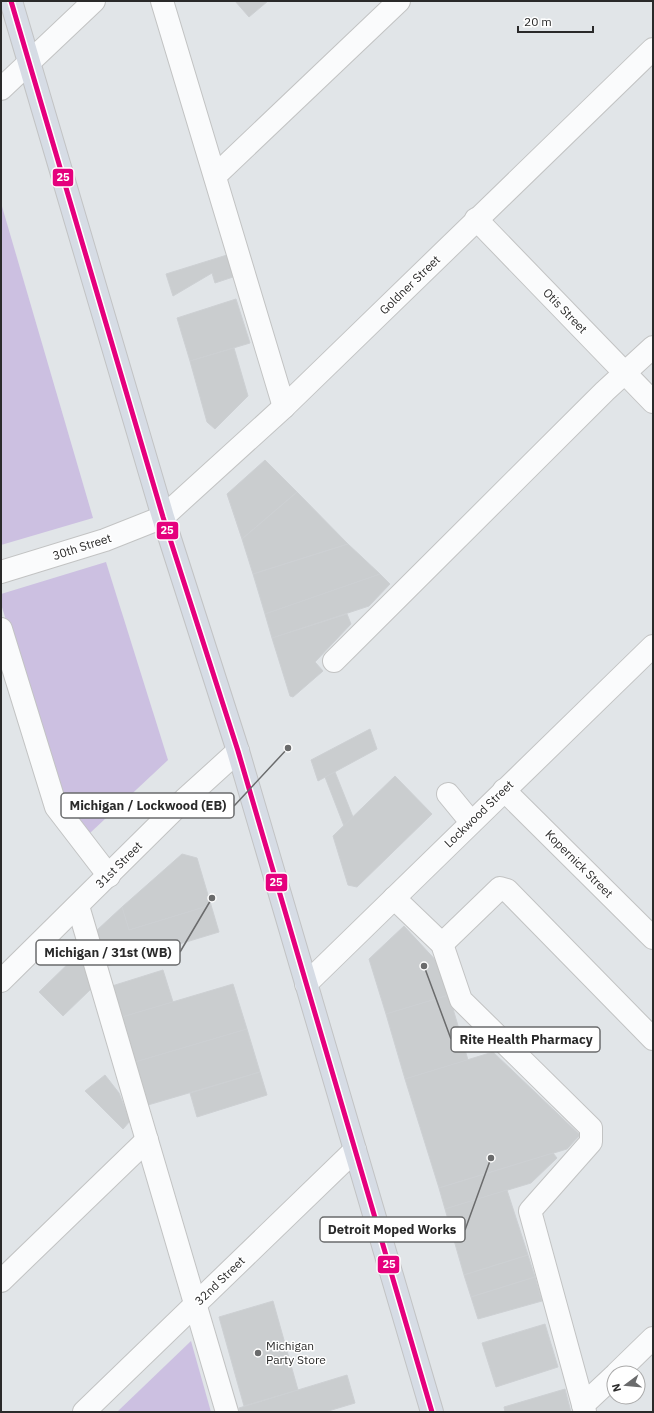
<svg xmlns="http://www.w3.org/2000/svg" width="654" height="1413" viewBox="0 0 654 1413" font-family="'IBM Plex Sans',sans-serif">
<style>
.green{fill:#ccc0e1}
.building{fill:#cacdcf;stroke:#cdd0d3}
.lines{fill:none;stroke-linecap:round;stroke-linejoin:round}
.minor-casing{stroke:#c2c3c3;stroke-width:24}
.major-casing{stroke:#c2c3c4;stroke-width:24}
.minor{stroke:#fafbfc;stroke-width:22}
.major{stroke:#d6dce5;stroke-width:22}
.bus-1-casing{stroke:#fff;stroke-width:8}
.bus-1{stroke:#e5007d;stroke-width:5}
.poi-dot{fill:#6a6b6c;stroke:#fff;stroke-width:1.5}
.labels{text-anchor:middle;stroke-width:3;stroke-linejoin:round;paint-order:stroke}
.street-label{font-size:12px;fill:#2a2a2a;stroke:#fff}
.poi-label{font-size:12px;fill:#2a2a2a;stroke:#fff;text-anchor:start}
.leader{fill:none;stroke:#6a6b6c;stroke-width:1.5}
.callout-dot{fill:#6a6b6c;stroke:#fff;stroke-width:1.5}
.callout{fill:#fff;stroke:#6a6b6c;stroke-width:1.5}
.callout-label{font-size:13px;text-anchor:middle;font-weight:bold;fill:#2a2a2a}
.line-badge{stroke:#fff;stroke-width:1.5}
.badge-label{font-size:11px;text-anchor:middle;font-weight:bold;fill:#fff}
</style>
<rect width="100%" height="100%" fill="#e1e5e8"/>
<!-- green -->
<g class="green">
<path d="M 1,203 L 93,518 L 1,545 Z"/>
<path d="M 106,562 L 168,760 L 90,833 L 61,798 L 1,604 L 1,594 Z"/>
<path d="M 191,1341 L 211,1412 L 117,1412 Z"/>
</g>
<!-- building -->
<g class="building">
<path d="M 235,1 L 268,1 L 249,17 Z"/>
<path d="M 227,255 L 233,277 L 215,283 L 212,273 L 173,296 L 166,274 Z"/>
<path d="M 236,299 L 250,343 L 190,361 L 177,318 Z"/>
<path d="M 234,348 L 248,396 L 215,429 L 207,422 L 190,361 Z"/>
<path d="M 265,460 L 297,492 L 242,539 L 227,494 Z"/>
<path d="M 297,492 L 348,544 L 253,574 L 242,539 Z"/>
<path d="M 348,544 L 380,574 L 265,614 L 253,574 Z"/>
<path d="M 380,574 L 390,584 L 369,606 L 272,638 L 265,614 Z"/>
<path d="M 347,614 L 351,624 L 315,662 L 323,671 L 293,697 L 290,696 L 272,638 Z"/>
<path d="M 370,729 L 377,749 L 318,781 L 311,760 Z"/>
<path d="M 335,772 L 353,817 L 344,826 L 325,777 Z"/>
<path d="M 395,776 L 432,814 L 357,887 L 348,885 L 333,836 Z"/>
<path d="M 182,854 L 197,858 L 211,905 L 129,930 L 122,907 Z"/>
<path d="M 211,905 L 219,932 L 107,966 L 96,931 L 122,907 L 129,930 Z"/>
<path d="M 404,926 L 441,966 L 449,995 L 386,1014 L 369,959 Z"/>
<path d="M 75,957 L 85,961 L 93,987 L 63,1016 L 39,992 Z"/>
<path d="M 163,970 L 173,1002 L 122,1017 L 112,986 Z"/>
<path d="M 233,984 L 247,1029 L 135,1062 L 122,1017 Z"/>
<path d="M 449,995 L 468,1060 L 405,1079 L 386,1014 Z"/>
<path d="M 247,1029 L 260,1072 L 148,1105 L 135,1062 Z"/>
<path d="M 493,1052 L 580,1135 L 567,1149 L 439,1188 L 405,1079 Z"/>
<path d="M 260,1072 L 267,1095 L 197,1117 L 190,1093 Z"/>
<path d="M 105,1075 L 119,1093 L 130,1121 L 123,1129 L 85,1091 Z"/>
<path d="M 553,1153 L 557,1158 L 531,1183 L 445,1209 L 439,1188 Z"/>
<path d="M 507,1190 L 528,1255 L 464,1275 L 445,1209 Z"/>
<path d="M 528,1255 L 535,1277 L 471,1297 L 464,1275 Z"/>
<path d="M 535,1277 L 542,1301 L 478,1319 L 471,1297 Z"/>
<path d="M 273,1301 L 298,1390 L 244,1406 L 219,1317 Z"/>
<path d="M 545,1324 L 558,1367 L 496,1387 L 482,1343 Z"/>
<path d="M 347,1375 L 355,1403 L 325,1412 L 240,1412 L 239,1408 Z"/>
<path d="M 565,1389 L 571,1412 L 505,1412 L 504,1407 Z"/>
</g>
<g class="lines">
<!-- minor casing -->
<g class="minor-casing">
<g id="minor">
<path d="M 162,1 L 284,407"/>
<path d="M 1,89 L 94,1"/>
<path d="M 215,176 L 399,1"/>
<path d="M 476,219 L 653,402"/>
<path d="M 1,572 L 105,540 L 163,517 L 284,407 L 653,49"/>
<path d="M 1,629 L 56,807 L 109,876"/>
<path d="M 334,661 L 605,391 L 653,347"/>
<path d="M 504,790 L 653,938"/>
<path d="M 448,794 L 471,822"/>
<path d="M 394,898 L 442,944 L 461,1000 L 591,1128 L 591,1142 L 530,1211 L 585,1412"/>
<path d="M 78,906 L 227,1412"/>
<path d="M 442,944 L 500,888 L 507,890 L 653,1039"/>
<path d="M 1,981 L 184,800 L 238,751"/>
<path d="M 306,984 L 653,646"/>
<path d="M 1,1281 L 147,1140"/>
<path d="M 617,1373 L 653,1338"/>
<path d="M 583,1405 L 614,1376"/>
<path d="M 84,1412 L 355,1150"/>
</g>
</g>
<!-- major casing -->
<g class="major-casing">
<path id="major" d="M 11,1 L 163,517 L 238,751 L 432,1412"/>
</g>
<!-- minor -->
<use href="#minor" class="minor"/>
<!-- major -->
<use href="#major" class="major"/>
<!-- bus-1 casing -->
<g class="bus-1-casing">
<path id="bus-1" d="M 11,1 L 163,517 L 238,751 L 432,1412"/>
</g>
<!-- bus-1 -->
<use href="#bus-1" class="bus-1"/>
</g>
<!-- markers -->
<circle class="poi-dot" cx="258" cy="1353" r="4"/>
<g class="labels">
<!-- street labels -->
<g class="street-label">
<text transform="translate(410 285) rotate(-44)" y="4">Goldner Street</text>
<text transform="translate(565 311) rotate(46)" y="4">Otis Street</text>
<text transform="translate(82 547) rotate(-18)" y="4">30th Street</text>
<text transform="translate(479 814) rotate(-44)" y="4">Lockwood Street</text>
<text transform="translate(579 864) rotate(45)" y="4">Kopernick Street</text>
<text transform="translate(119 865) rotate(-45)" y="4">31st Street</text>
<text transform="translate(220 1281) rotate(-44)" y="4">32nd Street</text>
</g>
<!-- poi labels -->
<g class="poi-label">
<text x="266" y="1350">Michigan<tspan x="266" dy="14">Party Store</tspan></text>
</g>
</g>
<!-- callouts -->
<path class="leader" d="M288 748L234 806M212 898L180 952M424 966L451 1039M491 1158L465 1230"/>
<g class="callout-dot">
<circle cx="288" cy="748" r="4"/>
<circle cx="212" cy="898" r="4"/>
<circle cx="424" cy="966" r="4"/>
<circle cx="491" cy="1158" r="4"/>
</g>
<g class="callout">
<rect x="61" y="793" width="173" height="25" rx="4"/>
<rect x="36" y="940" width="144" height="25" rx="4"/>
<rect x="451" y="1027" width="149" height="25" rx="4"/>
<rect x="320" y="1217" width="145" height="25" rx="4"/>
</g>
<g class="callout-label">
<text x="148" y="810">Michigan / Lockwood (EB)</text>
<text x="108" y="957">Michigan / 31st (WB)</text>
<text x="526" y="1044">Rite Health Pharmacy</text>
<text x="392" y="1234">Detroit Moped Works</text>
</g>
<g class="line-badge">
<rect x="52" y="168" width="22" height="19" rx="4" fill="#e5007d"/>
<rect x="156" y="521" width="23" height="19" rx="4" fill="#e5007d"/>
<rect x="265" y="873" width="23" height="19" rx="4" fill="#e5007d"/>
<rect x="377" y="1255" width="23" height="19" rx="4" fill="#e5007d"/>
</g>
<g class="badge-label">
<text x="63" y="181">25</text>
<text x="167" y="534">25</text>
<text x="276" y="886">25</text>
<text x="389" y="1268">25</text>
</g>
<!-- border -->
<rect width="654" height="1413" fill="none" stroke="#2a2a2a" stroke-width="4"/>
<!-- north arrow -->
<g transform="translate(626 1385) rotate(254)"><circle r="19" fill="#ffffff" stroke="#aaaaaa"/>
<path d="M0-3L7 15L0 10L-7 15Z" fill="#6a6b6c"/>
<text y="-6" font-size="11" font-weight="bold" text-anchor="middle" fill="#2a2a2a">N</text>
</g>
<!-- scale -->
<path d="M518 26v6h75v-6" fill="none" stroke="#2a2a2a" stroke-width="2"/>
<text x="524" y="26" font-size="12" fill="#2a2a2a" stroke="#ffffff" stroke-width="3" paint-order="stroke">20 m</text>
</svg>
